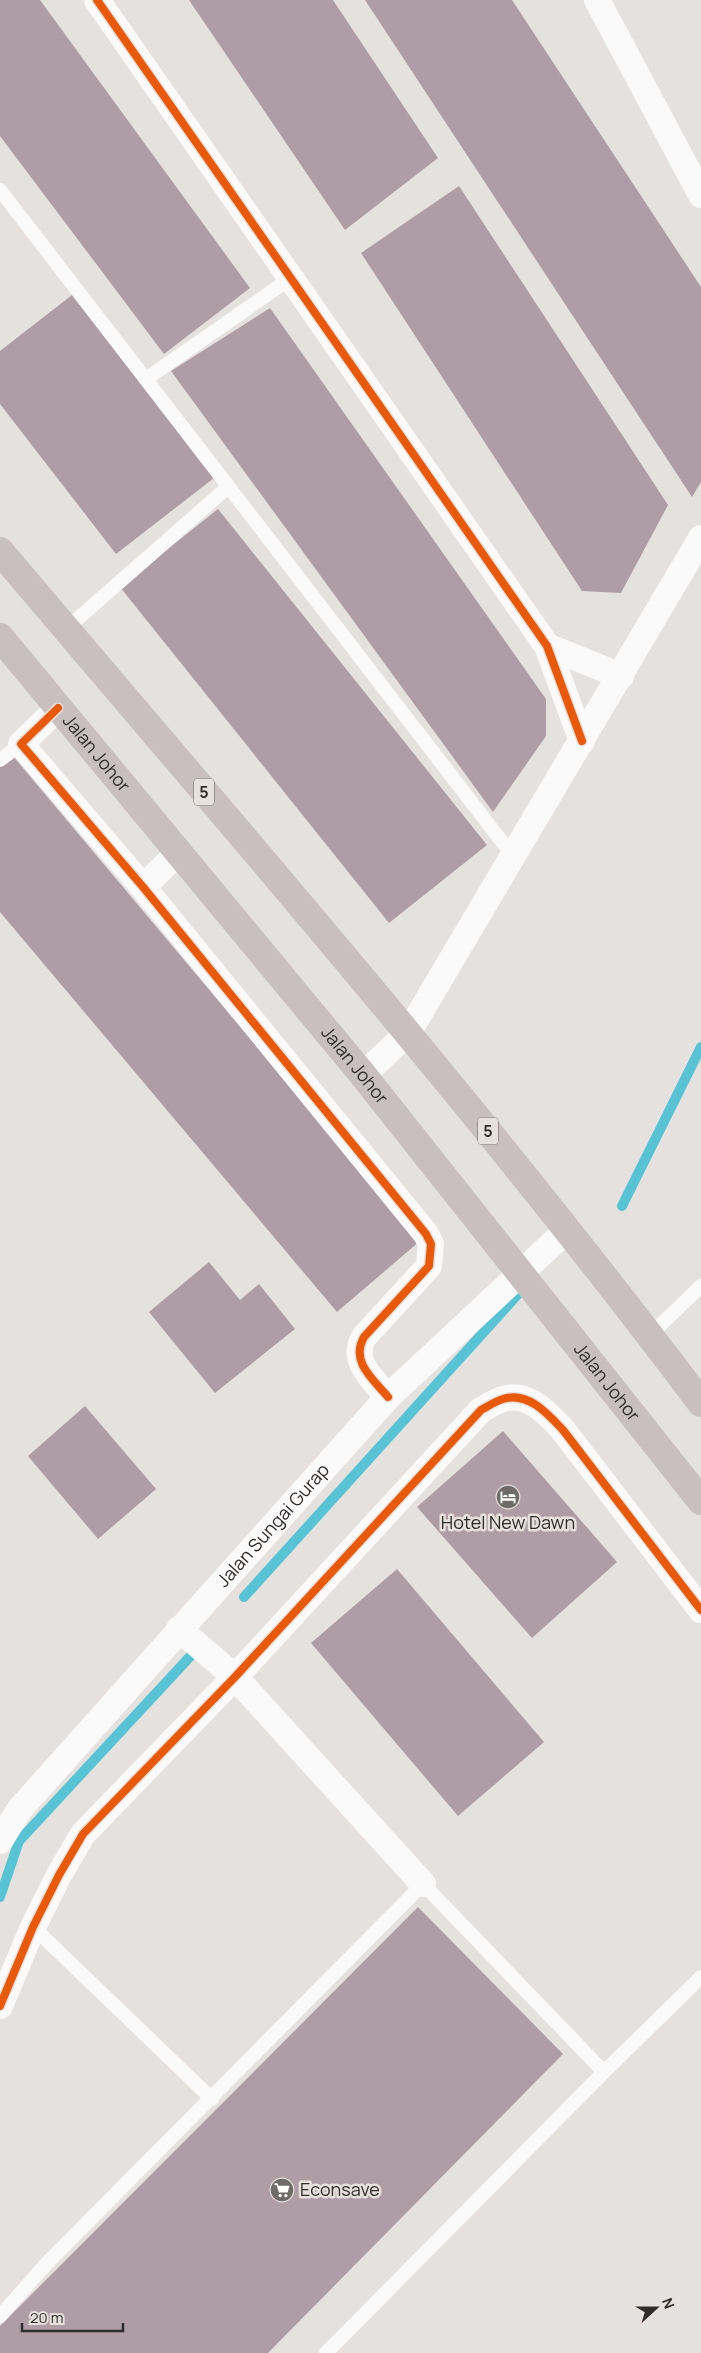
<svg xmlns="http://www.w3.org/2000/svg" width="701" height="2353" viewBox="0 0 701 2353" font-family="Manrope,sans-serif">
<style>
.lines{fill:none;stroke-linecap:round;stroke-linejoin:round}
.stream{stroke:#58c3d4;stroke-width:10}
.building{fill:#af9da6}
.service{stroke:#fbfafa;stroke-width:14}
.minor{stroke:#fbfafa;stroke-width:26}
.trunk{stroke:#c9bfbf;stroke-width:28}
.cycleway-casing{stroke:#e8e0dc;stroke-width:11}
.cycleway{stroke:#e8590c;stroke-width:8}
.labels{text-anchor:middle;stroke-width:5;stroke-linejoin:round;paint-order:stroke}
.shield{fill:#e8e0dc;stroke:#66625f;stroke-width:1}
.shield-label{font-size:16px;font-weight:bold;fill:#2f2c2a}
.street-label{font-size:18px;fill:#2f2c2a;stroke:#e8e0dc}
.poi-label{font-size:18px;fill:#2f2c2a;stroke:#e8e0dc}
</style>
<rect width="100%" height="100%" fill="#e5e1df"/>
<g class="lines">
<!-- stream -->
<g class="stream">
<path d="M 622,1206 L 701,1047"/>
<path d="M 244,1597 L 520,1292"/>
<path d="M 0,1897 L 19,1841 L 198,1648"/>
</g>
</g>
<!-- building -->
<g class="building">
<path d="M 0,0 L 40,0 L 250,288 L 164,354 L 0,136 Z"/>
<path d="M 189,0 L 333,0 L 438,158 L 345,230 Z"/>
<path d="M 365,0 L 512,0 L 701,287 L 701,482 L 692,497 Z"/>
<path d="M 459,186 L 668,505 L 621,593 L 582,591 L 361,253 Z"/>
<path d="M 72,295 L 214,478 L 116,554 L 0,404 L 0,351 Z"/>
<path d="M 270,308 L 546,699 L 546,736 L 493,812 L 171,371 Z"/>
<path d="M 218,509 L 487,845 L 389,923 L 120,587 Z"/>
<path d="M 13,756 L 420,1241 L 337,1312 L 0,912 L 0,767 Z"/>
<path d="M 209,1262 L 240,1300 L 259,1284 L 295,1329 L 215,1393 L 149,1312 Z"/>
<path d="M 85,1406 L 156,1489 L 98,1539 L 28,1456 Z"/>
<path d="M 503,1431 L 617,1562 L 532,1638 L 417,1507 Z"/>
<path d="M 397,1569 L 544,1742 L 458,1816 L 311,1643 Z"/>
<path d="M 418,1907 L 563,2054 L 268,2353 L 0,2353 L 0,2326 Z"/>
</g>
<g class="lines">
<!-- service -->
<g class="service">
<path d="M 0,190 L 513,856"/>
<path d="M 146,379 L 291,278"/>
<path d="M 66,629 L 228,487"/>
<path d="M 0,760 L 21,744"/>
<path d="M 650,1335 L 701,1286"/>
<path d="M 33,1927 L 212,2099"/>
<path d="M 0,2316 L 48,2262 L 423,1884 L 604,2072 L 701,1977"/>
<path d="M 326,2353 L 604,2072"/>
</g>
<!-- minor -->
<g class="minor">
<path d="M 97,0 L 547,646 L 582,741"/>
<path d="M 597,0 L 701,195"/>
<path d="M 547,646 L 621,676"/>
<path d="M 58,708 L 21,744 L 143,887 L 426,1234 L 431,1244 L 429,1266 L 364,1337 C 350,1362 373,1379 388,1397"/>
<path d="M 143,887 L 178,853"/>
<path d="M 363,1075 L 408,1033 L 701,538"/>
<path d="M 179,1629 L 235,1677 L 423,1884"/>
<path id="s1" d="M 0,1841 L 19,1810 L 388,1397 L 568,1229"/>
<path d="M 0,2006 L 33,1927 L 59,1875 L 83,1834 L 235,1677 L 481,1410 C 488,1406 496,1401 503,1399 C 528,1391 548,1414 563,1430 L 701,1610"/>
</g>
<!-- trunk -->
<g class="trunk">
<path d="M 0,551 C 238,832 480,1109 701,1403"/>
<path id="s2" d="M 0,637 L 363,1075 L 701,1501"/>
</g>
<!-- cycleway casing -->
<g class="cycleway-casing">
<g id="cycleway">
<path d="M 97,0 L 547,646 L 582,741"/>
<path d="M 58,708 L 21,744 L 143,887 L 426,1234 L 431,1244 L 429,1266 L 364,1337 C 350,1362 373,1379 388,1397"/>
<path d="M 0,2006 L 33,1927 L 59,1875 L 83,1834 L 235,1677 L 481,1410 C 488,1406 496,1401 503,1399 C 528,1391 548,1414 563,1430 L 701,1610"/>
</g>
</g>
<!-- cycleway -->
<use href="#cycleway" class="cycleway"/>
</g>
<!-- icons -->
<defs>
<g id="hotel-disc" transform="scale(1.25)"><circle r="9.5" fill="#6f6b69" stroke="#e8e0dc"/><path d="M-6-4.5h1.5V1H6V5H4.5V3h-9V5H-6ZM-4 0a1.8 1.8 0 1 1 3.6 0ZM.5 0V-2.5h3Q6-2.5 6 0Z" fill="#fff"/></g>
<g id="supermarket-disc" transform="scale(1.25)"><circle r="9.5" fill="#6f6b69" stroke="#e8e0dc"/><path d="M-6-5.5h2.5l.6 2H6L4.5 2H-2.5L-4.4-4H-6ZM-1.5 3.2a1.3 1.3 0 1 0 .1 0ZM3 3.2a1.3 1.3 0 1 0 .1 0Z" fill="#fff"/></g>
</defs>
<g fill-rule="evenodd">
<use href="#hotel-disc" x="508" y="1497"/>
<use href="#supermarket-disc" x="282" y="2190"/>
</g>
<g class="labels">
<!-- shield labels -->
<g class="shield">
<rect x="194" y="778.5" width="20" height="27" rx="4"/>
<rect x="478" y="1117.5" width="20" height="27" rx="4"/>
</g>
<g class="shield-label">
<text x="204" y="798">5</text>
<text x="488" y="1137">5</text>
</g>
<!-- street labels -->
<g class="street-label">
<text dy="6" stroke="none"><textPath href="#s2" startOffset="151">Jalan Johor</textPath></text>
<text dy="6" stroke="none"><textPath href="#s2" startOffset="556">Jalan Johor</textPath></text>
<text dy="6" stroke="none"><textPath href="#s2" startOffset="961">Jalan Johor</textPath></text>
<text dy="6" stroke="none"><textPath href="#s1" startOffset="418">Jalan Sungai Gurap</textPath></text>
</g>
<!-- poi labels -->
<g class="poi-label">
<text x="508" y="1529">Hotel New Dawn</text>
<text x="300" y="2196" text-anchor="start">Econsave</text>
</g>
</g>
<!-- north arrow -->
<g transform="translate(656 2308) rotate(69)" stroke="#e8e0dc" stroke-width="4" paint-order="stroke">
<path d="M0-4L9 19L0 12L-9 19Z" fill="#2f2c2a"/>
<text y="-8" font-size="14" font-weight="bold" text-anchor="middle" fill="#2f2c2a">N</text>
</g>
<!-- scale -->
<path d="M22 2323v8h101v-8" fill="none" stroke="#2f2c2a" stroke-width="2.5"/>
<text x="30" y="2323" font-size="15" fill="#2f2c2a" stroke="#e8e0dc" stroke-width="4" paint-order="stroke">20 m</text>
</svg>
